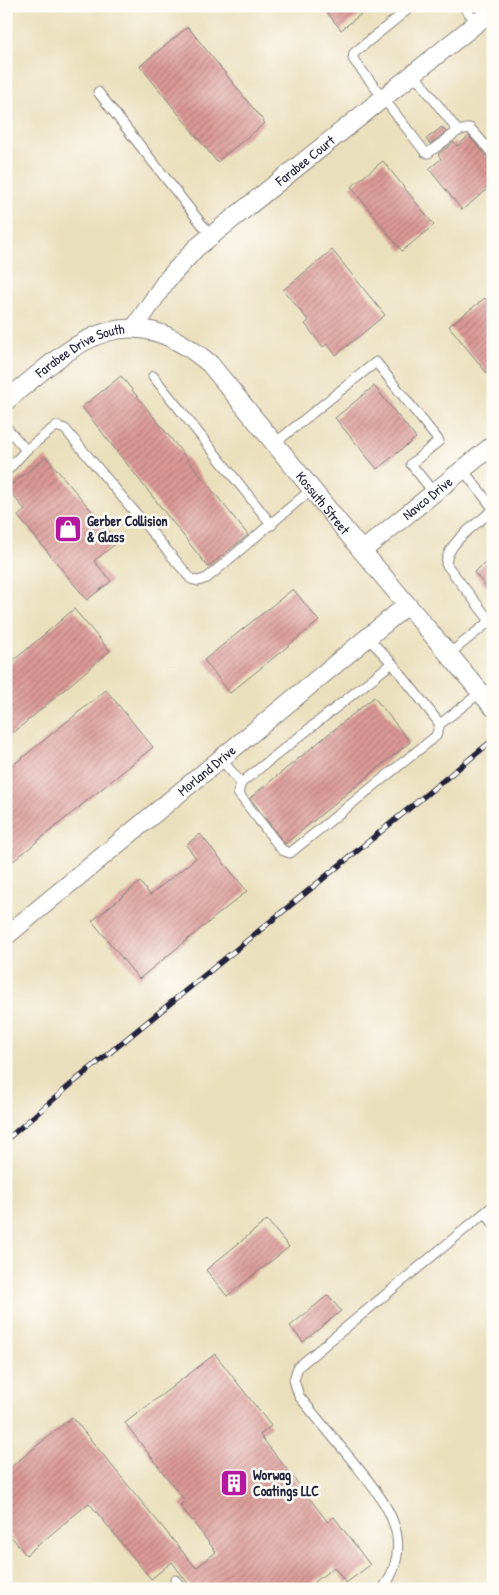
<svg xmlns="http://www.w3.org/2000/svg" width="499" height="1595" viewBox="0 0 499 1595" font-family="'Patrick Hand',sans-serif">
<style>
.building{fill:url(#building-hatch)}
.lines{fill:none;stroke-linecap:round;stroke-linejoin:round}
.lane-casing{stroke:#86807c;stroke-width:11}
.street-casing{stroke:#86807c;stroke-width:20}
.lane{stroke:#fff;stroke-width:9}
.street{stroke:#fff;stroke-width:18}
.rail-casing{stroke:#22223b;stroke-width:5.5}
.rail{stroke:#fdfcf7;stroke-width:4;stroke-dasharray:11;stroke-linecap:butt}
.labels{text-anchor:middle;stroke-width:5;stroke-linejoin:round;paint-order:stroke}
.street-label{font-size:14px;fill:#22223b;stroke:#fdfcf7}
.poi-label{font-size:14px;font-weight:bold;fill:#22223b;stroke:#fdfcf7;text-anchor:start}
</style>
<defs>
<pattern id="building-hatch" width="6" height="6" patternUnits="userSpaceOnUse" patternTransform="scale(1.25)"><rect width="6" height="6" fill="#db9994"/><path d="M-1 1l2-2M0 6l6-6M5 7l2-2" fill="none" stroke="#b17c7a"/></pattern>
</defs>
<rect width="100%" height="100%" fill="#fdfcf7"/>
<filter id="ink" filterUnits="userSpaceOnUse"><feTurbulence type="fractalNoise" baseFrequency=".02" numOctaves="2"/><feDisplacementMap in="SourceGraphic" scale="10" xChannelSelector="R" yChannelSelector="G"/><feConvolveMatrix kernelMatrix="1 2 1 2 8 2 1 2 1" color-interpolation-filters="sRGB"/></filter>
<filter id="wash" filterUnits="userSpaceOnUse"><feTurbulence type="fractalNoise" baseFrequency=".0096" numOctaves="4" result="noise"/><feDisplacementMap in="SourceGraphic" scale="20" xChannelSelector="R" yChannelSelector="G"/><feGaussianBlur stdDeviation="1.12" result="paint"/><feColorMatrix in="noise" values="0 0 0 0 0 0 0 0 0 0 0 0 0 0 0 0 0 1.4 0 .05"/><feComposite in="paint" operator="in"/></filter>
<g filter="url(#wash)">
<rect width="100%" height="100%" fill="#eadfbc"/>
<g id="blocks">
<!-- building -->
<g class="building">
<path d="M 322,6 L 371,6 L 341,30 Z"/>
<path d="M 188,27 L 265,123 L 217,162 L 140,66 Z"/>
<path d="M 442,127 L 446,132 L 430,144 L 426,139 Z"/>
<path d="M 469,136 L 493,164 L 493,185 L 462,210 L 429,169 L 441,159 L 438,154 L 454,142 L 457,146 Z"/>
<path d="M 383,161 L 434,225 L 402,251 L 351,187 Z"/>
<path d="M 332,250 L 385,315 L 336,355 L 327,344 L 323,347 L 305,324 L 309,321 L 283,290 Z"/>
<path d="M 485,298 L 493,308 L 493,381 L 449,326 Z"/>
<path d="M 121,376 L 248,535 L 208,567 L 82,407 Z"/>
<path d="M 374,386 L 416,438 L 377,469 L 335,418 Z"/>
<path d="M 46,457 L 118,542 L 94,561 L 111,581 L 87,600 L 18,516 L 25,510 L 7,488 Z"/>
<path d="M 493,557 L 493,595 L 474,572 Z"/>
<path d="M 293,589 L 319,621 L 230,693 L 204,660 Z"/>
<path d="M 74,609 L 110,651 L 6,739 L 6,667 Z"/>
<path d="M 106,690 L 153,747 L 6,867 L 6,771 Z"/>
<path d="M 374,697 L 410,742 L 285,844 L 250,798 Z"/>
<path d="M 200,834 L 247,891 L 139,979 L 92,921 L 140,882 L 150,895 L 196,858 L 186,845 Z"/>
<path d="M 267,1220 L 289,1247 L 227,1296 L 206,1270 Z"/>
<path d="M 328,1295 L 341,1311 L 303,1342 L 290,1326 Z"/>
<path d="M 215,1354 L 271,1426 L 260,1435 L 328,1522 L 334,1517 L 370,1565 L 346,1583 L 334,1567 L 306,1589 L 192,1589 L 172,1562 L 151,1579 L 89,1503 L 26,1555 L 6,1530 L 6,1471 L 72,1417 L 196,1568 L 216,1552 L 180,1505 L 185,1501 L 125,1423 Z"/>
</g>
</g>
</g>
<g filter="url(#ink)">
<use href="#blocks" fill-opacity="0" stroke="#86807c" stroke-width="1"/>
<g class="lines">
<!-- lane casing -->
<g class="lane-casing">
<g id="lane">
<path d="M 412,6 L 354,53 L 353,59 L 425,152 L 428,153 L 458,131 L 414,74"/>
<path d="M 463,6 L 477,23"/>
<path d="M 98,92 L 211,236"/>
<path d="M 458,131 L 470,128 L 493,154"/>
<path d="M 153,376 L 272,525"/>
<path d="M 6,382 L 15,394"/>
<path d="M 6,427 L 26,450 L 6,472"/>
<path d="M 275,443 L 376,362 L 439,441 L 411,464 L 434,493"/>
<path d="M 26,450 L 56,426 L 65,429 L 191,579 L 198,581 L 207,578 L 312,489"/>
<path d="M 463,470 L 493,508"/>
<path d="M 368,638 L 392,663 L 440,724 L 481,692"/>
<path d="M 449,654 L 490,621 L 446,564 C 447,542 477,524 493,510"/>
<path d="M 392,663 L 241,783 L 238,793 L 282,850 L 290,853 L 436,736 L 440,724"/>
<path d="M 221,759 L 241,783"/>
<path d="M 485,1213 L 493,1223"/>
<path d="M 175,1580 L 183,1589"/>
<path d="M 383,1589 C 419,1537 382,1498 350,1458 C 333,1437 316,1417 299,1396 L 294,1380 L 298,1367 L 493,1206"/>
</g>
</g>
<!-- street casing -->
<g class="street-casing">
<g id="street">
<path id="s1" d="M 135,327 L 166,281 L 196,248 L 493,10"/>
<path id="s2" d="M 6,401 C 76,342 125,292 210,364 L 362,551 L 493,707"/>
<path id="s3" d="M 362,551 L 493,445"/>
<path id="s4" d="M 6,936 L 407,605"/>
</g>
</g>
<!-- lane -->
<use href="#lane" class="lane"/>
<!-- street -->
<use href="#street" class="street"/>
<!-- rail casing -->
<g class="rail-casing">
<path id="rail" d="M 6,1140 L 75,1081 L 493,740"/>
</g>
<!-- rail -->
<use href="#rail" class="rail"/>
</g>
</g>
<!-- icons -->
<defs>
<g id="shop-square" transform="scale(1.4375)"><rect x="-9" y="-9" width="18" height="18" rx="4" fill="#b5179e" stroke="#fdfcf7"/><path d="M-5-2.5h2.3a2.7 3.5 0 0 1 5.4 0H5L5.5 6h-11ZM-1.5-2.5h3a1.5 2.3 0 0 0-3 0Z" fill="#fff"/></g>
<g id="building-square" transform="scale(1.4375)"><rect x="-9" y="-9" width="18" height="18" rx="4" fill="#b5179e" stroke="#fdfcf7"/><path d="M-4-6H4V6H1V3H-1V6H-4ZM-2.5-4.3h1.7v1.8h-1.7ZM.8-4.3h1.7v1.8H.8ZM-2.5-1h1.7V.8h-1.7ZM.8-1h1.7V.8H.8Z" fill="#fff"/></g>
</defs>
<g fill-rule="evenodd">
<use href="#shop-square" x="68" y="529"/>
<use href="#building-square" x="234" y="1483"/>
</g>
<g class="labels">
<!-- street labels -->
<g class="street-label">
<text dy="5" stroke="none"><textPath href="#s1" startOffset="240">Farabee Court</textPath></text>
<text dy="5" stroke="none"><textPath href="#s2" startOffset="91">Farabee Drive South</textPath></text>
<text dy="5" stroke="none"><textPath href="#s3" startOffset="84">Navco Drive</textPath></text>
<text dy="5" stroke="none"><textPath href="#s2" startOffset="415">Kossuth Street</textPath></text>
<text dy="5" stroke="none"><textPath href="#s4" startOffset="260">Morland Drive</textPath></text>
</g>
<!-- poi labels -->
<g class="poi-label">
<text x="87" y="526">Gerber Collision<tspan x="87" dy="16">&amp; Glass</tspan></text>
<text x="253" y="1480">Worwag<tspan x="253" dy="16">Coatings LLC</tspan></text>
</g>
</g>
<!-- margin -->
<rect width="499" height="1595" fill="none" stroke="#fdfcf7" stroke-width="25"/>
</svg>
